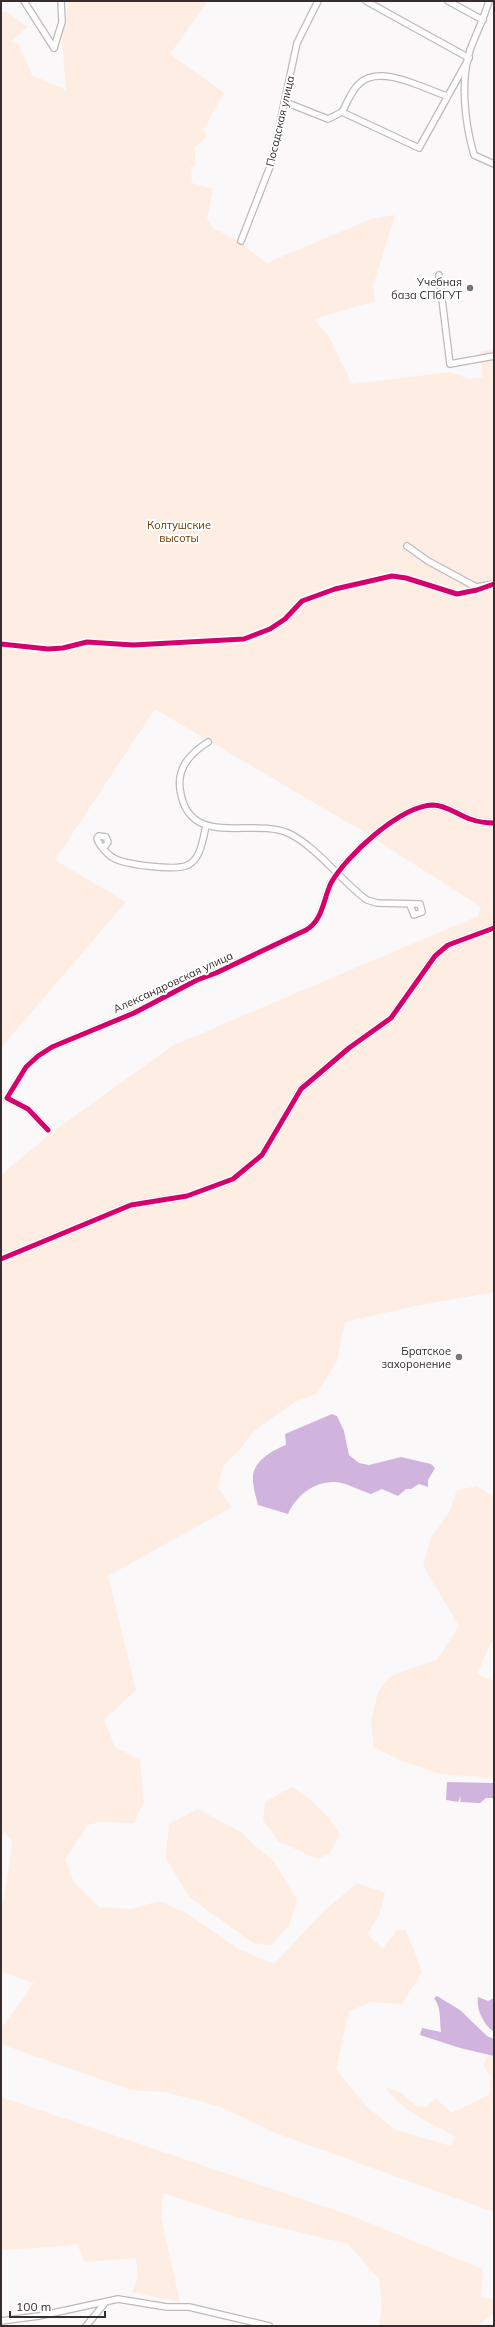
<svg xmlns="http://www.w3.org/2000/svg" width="495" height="2327" viewBox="0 0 495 2327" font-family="Mulish,sans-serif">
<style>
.green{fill:#fdede3}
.water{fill:#d0b4dd}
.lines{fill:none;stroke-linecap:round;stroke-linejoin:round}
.minor-casing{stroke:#c0b9bb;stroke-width:8}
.minor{stroke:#fefefe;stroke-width:5.5}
.cycleway-casing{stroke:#fff;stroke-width:8}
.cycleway{stroke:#d6006c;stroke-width:5}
.poi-dot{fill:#7c7375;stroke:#fff;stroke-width:1.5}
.labels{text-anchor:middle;stroke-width:4;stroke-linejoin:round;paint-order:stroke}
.street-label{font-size:11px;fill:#372c2e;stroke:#fff}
.poi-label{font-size:11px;fill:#372c2e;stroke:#fff;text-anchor:end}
.park-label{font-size:11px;fill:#6f3800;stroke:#fff}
</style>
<rect width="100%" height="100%" fill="#fbf8f9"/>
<!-- green -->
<g class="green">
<path d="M 69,1 L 208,1 L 170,54 L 224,93 L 203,130 L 207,137 L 195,147 L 195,166 L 190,167 L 192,183 L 213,189 L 207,219 L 213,228 L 236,240 L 267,263 L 371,219 L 395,215 L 373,286 L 375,301 L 314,319 L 329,337 L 352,384 L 450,372 L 469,379 L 483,377 L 480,352 L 494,349 L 494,1292 L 415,1306 L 345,1322 L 337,1361 L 316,1394 L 294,1402 L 253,1432 L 240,1450 L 223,1465 L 218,1488 L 232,1507 L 108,1576 L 136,1690 L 104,1720 L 115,1747 L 140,1760 L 144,1802 L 134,1823 L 100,1822 L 88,1825 L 65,1859 L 74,1882 L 99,1907 L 131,1909 L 159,1901 L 188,1914 L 238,1949 L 274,1964 L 325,1910 L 357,1883 L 385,1893 L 379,1915 L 367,1934 L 383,1948 L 397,1930 L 406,1930 L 422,1972 L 402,2004 L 371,2002 L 349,2011 L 336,2069 L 367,2107 L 396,2130 L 451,2146 L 456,2137 C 430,2122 404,2113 386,2088 L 400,2092 L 416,2106 L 426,2107 L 436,2098 L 451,2113 L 489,2095 L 491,2077 L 483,2066 L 489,2055 L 494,2057 L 494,2212 L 273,2132 L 221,2107 L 165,2092 L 131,2090 L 1,2044 L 1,2025 L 4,2025 L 34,1983 L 1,1972 L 1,1913 L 8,1875 L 12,1841 L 4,1831 L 1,1839 L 1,1175 L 51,1133 L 174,1045 L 478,916 L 481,907 L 364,832 L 155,709 L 55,860 L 126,902 L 1,1048 L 1,14 L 6,11 L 27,27 L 11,42 L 19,45 L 32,75 L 66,90 L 62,39 Z"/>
<path d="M 477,1486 L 494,1497 L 494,1642 L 490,1644 L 477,1674 L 494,1681 L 494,1778 L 440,1774 L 399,1760 L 374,1747 L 371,1722 L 378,1692 L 391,1676 L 438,1659 L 459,1626 L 423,1565 L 431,1538 L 449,1513 L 457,1490 Z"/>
<path d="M 292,1787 C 312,1800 328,1814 340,1835 L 329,1853 L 318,1859 L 279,1842 L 263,1820 L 265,1802 Z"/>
<path d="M 198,1809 L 239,1831 L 275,1863 L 297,1900 L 289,1926 L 271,1945 L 253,1943 L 188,1896 L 166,1858 L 169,1824 Z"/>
<path d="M 1,2097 L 349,2215 L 483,2269 L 481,2297 L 494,2300 L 494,2313 L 477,2326 L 379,2326 L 382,2307 L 379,2279 L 348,2244 L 236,2217 L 163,2193 L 161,2218 L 180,2302 L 132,2292 L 138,2278 L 136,2258 L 85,2262 L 77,2244 L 66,2246 L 1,2250 Z"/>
</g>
<!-- water -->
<g class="water">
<path d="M 332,1414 L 337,1416 L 344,1431 L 349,1455 L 359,1463 L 369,1465 L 401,1457 L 431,1464 L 435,1468 L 428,1480 L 428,1487 L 419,1484 L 411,1489 L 406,1489 L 398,1496 L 382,1489 L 371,1494 C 360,1491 346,1482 335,1482 C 314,1481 296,1496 288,1514 L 258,1505 C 256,1497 253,1488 253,1480 C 251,1462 273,1450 286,1445 L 285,1434 Z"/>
<path d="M 447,1782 L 494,1783 L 494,1798 L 486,1798 L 480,1803 L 460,1802 L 461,1796 L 458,1802 L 446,1800 Z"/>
<path d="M 437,1996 L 460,2010 L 487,2036 L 494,2039 L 494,2056 L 460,2048 L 420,2035 L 422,2028 L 441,2032 C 439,2019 442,2009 434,1998 Z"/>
<path d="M 478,1997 L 488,2001 L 494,1998 L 494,2032 C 484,2025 476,2010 478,1997 Z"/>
</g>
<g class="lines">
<!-- minor casing -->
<g class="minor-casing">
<g id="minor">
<path d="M 24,1 L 54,48"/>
<path d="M 366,1 L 469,58"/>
<path d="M 448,1 L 483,20"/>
<path d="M 489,1 C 484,18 476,34 470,50 C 460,82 465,124 474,155 L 494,164"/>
<path d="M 54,48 L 62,22 L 61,1"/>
<path d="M 285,102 L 328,119 L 342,112 L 419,148 L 469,58"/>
<path d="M 342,112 C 347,103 352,89 360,83 C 381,64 424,89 447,96"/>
<path d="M 241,241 L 271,164 L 297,43 L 318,1"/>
<path d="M 439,275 L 450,364 L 494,356"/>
<path d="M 407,546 L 428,561 L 476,587 L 494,584"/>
<path d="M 208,742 C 191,753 177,767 180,789 C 188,850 251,817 288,833 C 315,845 342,882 367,900 L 377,903 L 420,904 L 422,912 L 414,915 L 410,905"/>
<path d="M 104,848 L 108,842 L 106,837 L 99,836 L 97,838 C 98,844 107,854 112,857 C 123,865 177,871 188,865 C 201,859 203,838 206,826"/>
<path d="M 48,1130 L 28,1109 L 7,1098 L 26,1067 L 38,1056 L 52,1047 L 134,1013 L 197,980 L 216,973 L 306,930 C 323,920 323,900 331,883 C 346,856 400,806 433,805 C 446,805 458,815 470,819 C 478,822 486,823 494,823"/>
<path d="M 1,1259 L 131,1205 L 187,1196 L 233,1179 L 262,1155 L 301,1089 L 349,1048 L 391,1018 L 435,956 L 448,945 L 494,928"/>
<path d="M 1,2321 L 39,2316 L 118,2299 L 167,2307 L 189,2307 L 269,2326"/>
<path d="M 86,2326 L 105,2303"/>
</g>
</g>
<!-- minor -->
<use href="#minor" class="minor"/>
<!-- cycleway casing -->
<g class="cycleway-casing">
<g id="cycleway">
<path d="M 1,644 L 48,649 L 63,648 L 87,642 L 133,645 L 244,639 L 270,629 L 285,619 L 302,601 L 335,589 L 392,576 L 406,578 L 457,594 L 477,590 L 494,584"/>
<path d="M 48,1130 L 28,1109 L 7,1098 L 26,1067 L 38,1056 L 52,1047 L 134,1013 L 197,980 L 216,973 L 306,930 C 323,920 323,900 331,883 C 346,856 400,806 433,805 C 446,805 458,815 470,819 C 478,822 486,823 494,823"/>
<path d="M 1,1259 L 131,1205 L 187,1196 L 233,1179 L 262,1155 L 301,1089 L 349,1048 L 391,1018 L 435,956 L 448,945 L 494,928"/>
</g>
</g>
<!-- cycleway -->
<use href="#cycleway" class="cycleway"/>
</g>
<!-- markers -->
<g class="poi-dot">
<circle cx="470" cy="288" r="4"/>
<circle cx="459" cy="1357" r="4"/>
</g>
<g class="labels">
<!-- street labels -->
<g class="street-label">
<text transform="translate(280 121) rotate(-77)" y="4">Посадская улица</text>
<text transform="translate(173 982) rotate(-25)" y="4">Александровская улица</text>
</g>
<!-- poi labels -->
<g class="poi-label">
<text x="462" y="286">Учебная<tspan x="462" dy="13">база СПбГУТ</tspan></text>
<text x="451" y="1355">Братское<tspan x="451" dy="13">захоронение</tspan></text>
</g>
<!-- park labels -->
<g class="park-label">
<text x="179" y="529">Колтушские<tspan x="179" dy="13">высоты</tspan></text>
</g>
</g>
<!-- border -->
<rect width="495" height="2327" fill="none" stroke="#372c2e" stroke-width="4"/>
<!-- scale -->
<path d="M10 2311v6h95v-6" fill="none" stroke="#372c2e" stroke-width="2"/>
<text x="16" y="2311" font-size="12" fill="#372c2e" stroke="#ffffff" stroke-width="3" paint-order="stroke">100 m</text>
</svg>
